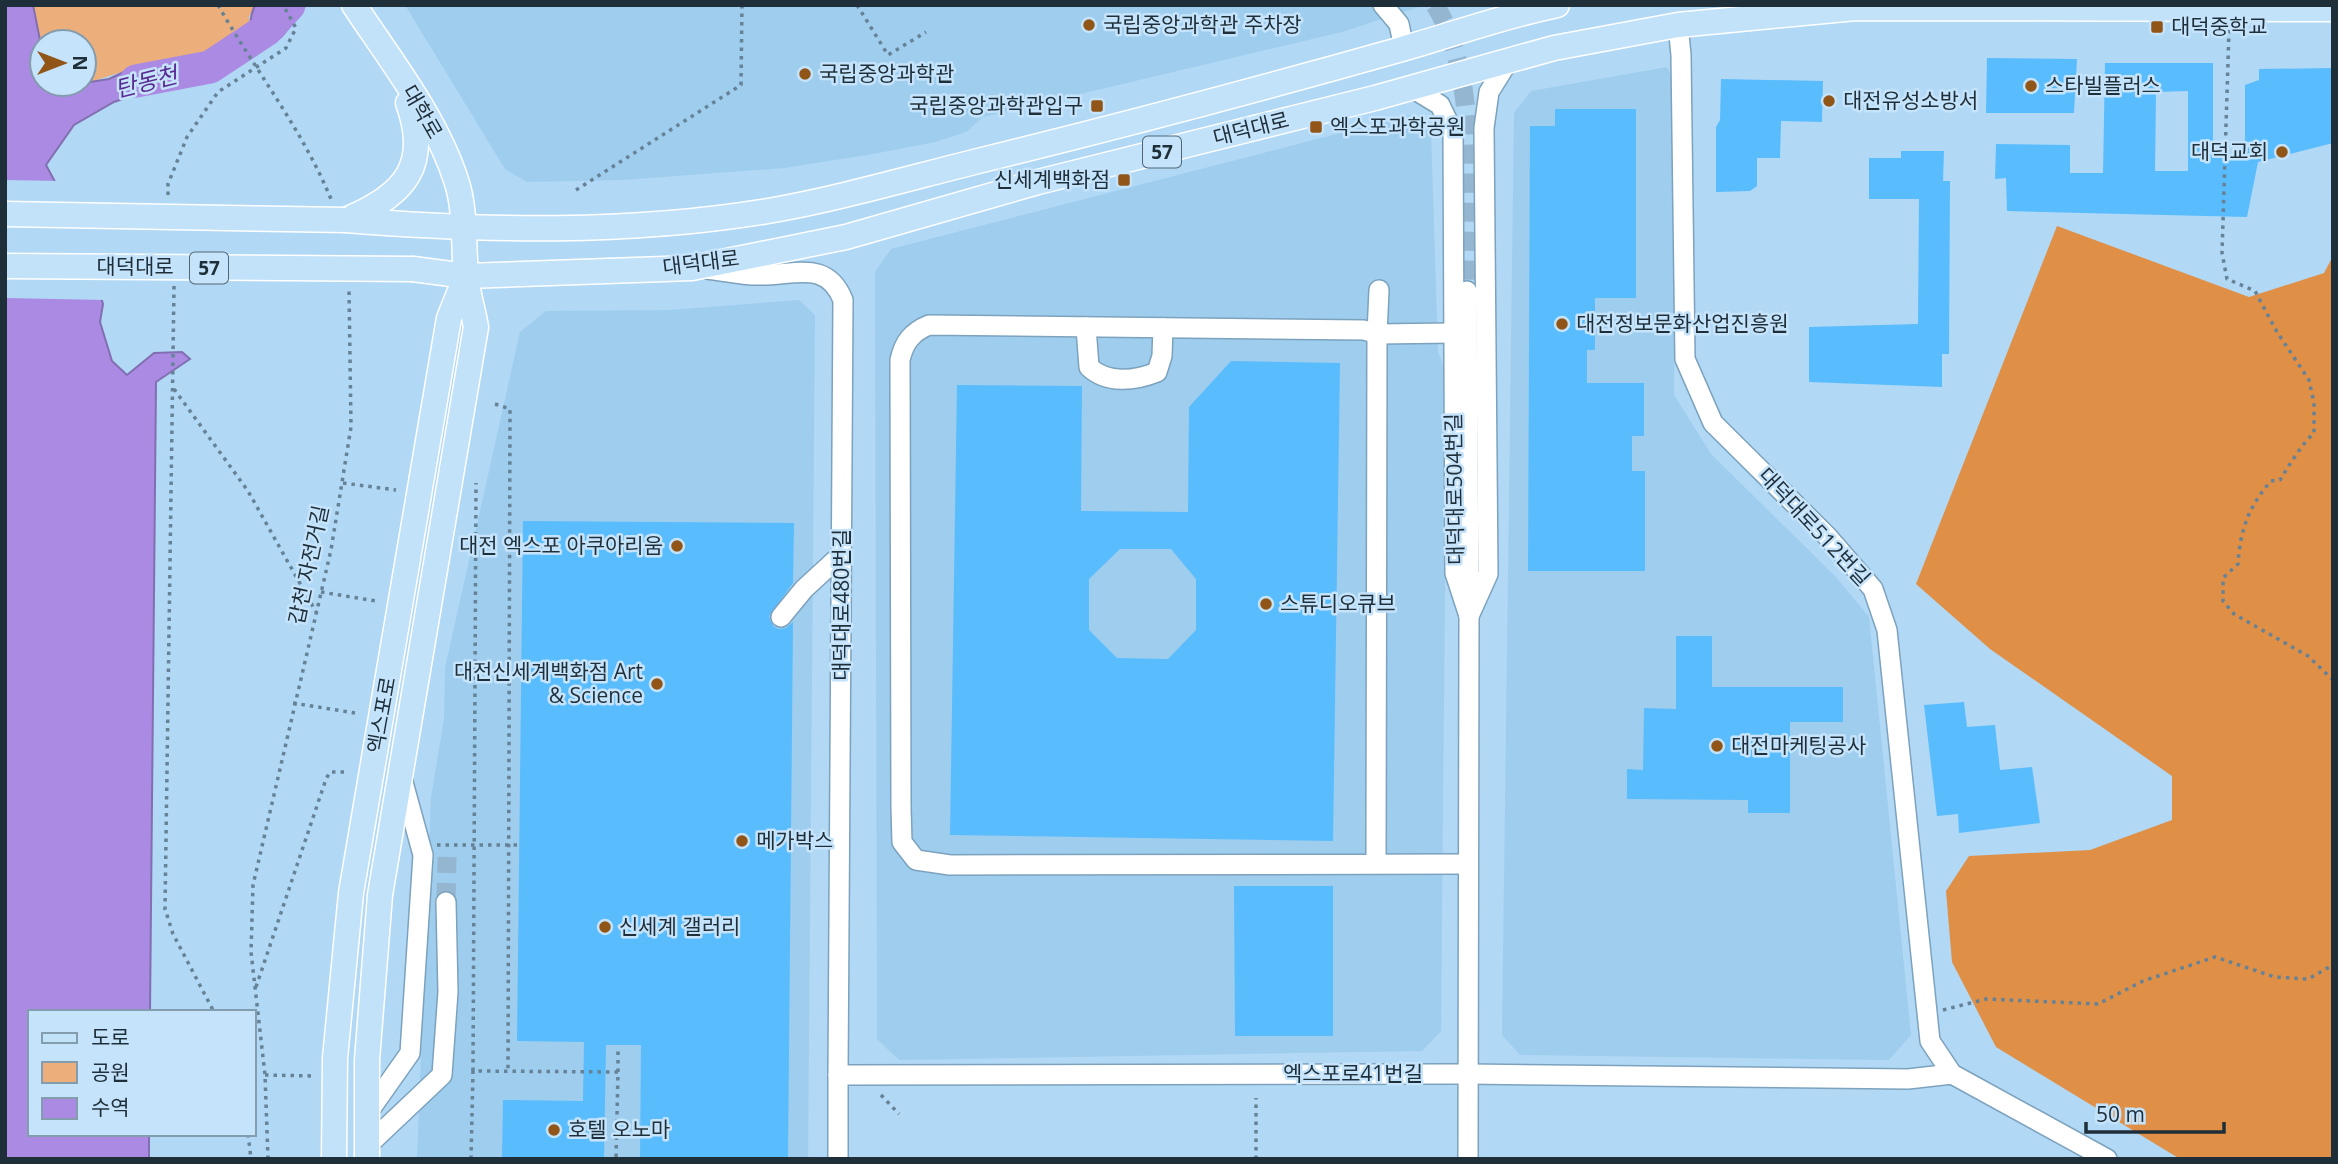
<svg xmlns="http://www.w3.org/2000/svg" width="2338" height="1164" viewBox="0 0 2338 1164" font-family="'Open Sans','Noto Sans KR',sans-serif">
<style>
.built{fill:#9fcdee}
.green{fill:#ecaf7c}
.forest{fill:#e08f46}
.water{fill:#ab8ae3;stroke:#816fb0;stroke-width:2}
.pier{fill:#b1d8f5}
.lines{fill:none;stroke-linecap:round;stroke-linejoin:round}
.river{stroke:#ab8ae3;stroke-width:33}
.building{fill:#59bcfd;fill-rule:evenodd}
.minor-tunnel{stroke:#94b6d0;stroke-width:19;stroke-dasharray:19 10;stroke-linecap:butt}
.minor-casing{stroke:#7ca2bd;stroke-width:22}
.major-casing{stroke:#fff;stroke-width:27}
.path{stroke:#668296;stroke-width:3.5;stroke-dasharray:3.5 5;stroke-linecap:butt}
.minor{stroke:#fff;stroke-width:19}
.major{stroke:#c1e2f9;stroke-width:24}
.major-bridge-casing{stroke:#fff;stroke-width:27;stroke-linecap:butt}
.major-bridge{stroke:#c1e2f9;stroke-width:24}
.poi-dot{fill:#925518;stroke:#c5e4fb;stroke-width:2.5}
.labels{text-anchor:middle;stroke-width:5;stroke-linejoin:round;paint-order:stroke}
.shield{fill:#c5e4fb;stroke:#516574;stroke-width:2}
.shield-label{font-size:19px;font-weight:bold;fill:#1f2f3a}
.poi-label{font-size:21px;fill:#1f2f3a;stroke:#c5e4fb;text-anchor:start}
.street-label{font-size:21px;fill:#1f2f3a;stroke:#c5e4fb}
.water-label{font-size:23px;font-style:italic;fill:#5a2b93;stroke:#c5e4fb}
</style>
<rect width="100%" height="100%" fill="#b1d8f5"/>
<!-- built -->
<g class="built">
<path d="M 405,5 L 1425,5 L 1342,32 L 983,117 L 966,132 L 935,142 L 873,154 L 784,168 L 622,180 L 527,182 L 505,169 Z"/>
<path d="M 1667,67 L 1676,84 L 1674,395 L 1711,454 L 1836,577 L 1869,617 L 1911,1035 L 1889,1060 L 1520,1055 L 1502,1035 L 1514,113 L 1531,91 Z"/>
<path d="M 1410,115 L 1431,131 L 1438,352 L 1447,374 L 1441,1031 L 1422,1051 L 899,1060 L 877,1039 L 875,272 L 891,249 Z"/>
<path d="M 799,300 L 815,315 L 808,1159 L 417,1159 L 431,797 L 444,719 L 445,668 L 520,332 L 546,311 L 670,310 Z"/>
</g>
<!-- green -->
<path class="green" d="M 33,5 L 255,5 L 255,6 L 249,17 L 250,33 L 220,52 L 177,67 L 128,70 L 84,84 L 84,42 L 42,42 L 42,50 Z"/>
<!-- forest -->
<path class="forest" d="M 2057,226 L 2249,297 L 2324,273 L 2333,256 L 2333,1159 L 2180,1159 L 1996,1047 L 1952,962 L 1946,891 L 1969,856 L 2090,850 L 2172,820 L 2172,776 L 1990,649 L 1916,584 Z"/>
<!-- water -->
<g class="water">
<path d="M 5,5 L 33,5 L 42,50 L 42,84 L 51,84 L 52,88 L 109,79 L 128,70 L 177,67 L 180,79 L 114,102 L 74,125 L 46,165 L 82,232 L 103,304 L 100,322 L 112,361 L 127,375 L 154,353 L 182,352 L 190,359 L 156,382 L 150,1012 L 30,1012 L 30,1134 L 149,1134 L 149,1159 L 5,1159 Z"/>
<path d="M 255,5 L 306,5 C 296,14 291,27 281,37 C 276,42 267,46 261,49 C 250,32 247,23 255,5 Z"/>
</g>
<!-- pier -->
<path class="pier" d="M 5,180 L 60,181 L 85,231 L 105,300 L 5,298 Z"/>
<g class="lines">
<!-- river -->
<path class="river" d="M 136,81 L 210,67 L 266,30 L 289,5"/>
</g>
<!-- building -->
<g class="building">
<path d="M 1987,58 L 2077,59 L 2074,113 L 1986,113 Z"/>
<path d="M 2105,63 L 2213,63 L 2213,155 L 2245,155 L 2245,85 L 2259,80 L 2259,69 L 2333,68 L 2333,143 L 2258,162 L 2247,217 L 2007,211 L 2006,178 L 1995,179 L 1996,144 L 2070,145 L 2070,173 L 2103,173 ZM 2188,91 L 2188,171 L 2155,171 L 2156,92 Z"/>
<path d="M 1721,79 L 1823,81 L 1822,122 L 1781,121 L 1780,158 L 1757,158 L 1757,186 L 1750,191 L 1716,192 L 1716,127 L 1720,120 Z"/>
<path d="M 1555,109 L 1636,109 L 1636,298 L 1595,298 L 1595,350 L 1587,350 L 1587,383 L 1644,383 L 1644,436 L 1632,436 L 1632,471 L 1645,471 L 1645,571 L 1528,571 L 1530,126 L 1555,126 Z"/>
<path d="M 1901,151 L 1944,151 L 1943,181 L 1950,181 L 1949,354 L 1942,354 L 1942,387 L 1809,382 L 1809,327 L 1918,324 L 1919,199 L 1869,199 L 1869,158 L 1901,158 Z"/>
<path d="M 1231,361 L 1340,363 L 1333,841 L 950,835 L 957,385 L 1082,386 L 1081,511 L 1188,512 L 1189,407 ZM 1120,549 L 1171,549 L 1196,579 L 1196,630 L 1168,659 L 1117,658 L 1089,630 L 1089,579 Z"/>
<path d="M 523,521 L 794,523 L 793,583 L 769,616 L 773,626 L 778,629 L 786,628 L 793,622 L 788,1159 L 640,1159 L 641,1045 L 606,1045 L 604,1159 L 502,1159 L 503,1100 L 583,1101 L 584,1042 L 517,1041 Z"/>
<path d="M 1676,636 L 1712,636 L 1712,687 L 1843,687 L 1843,722 L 1790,722 L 1790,813 L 1748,813 L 1748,800 L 1627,799 L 1627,769 L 1643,770 L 1644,708 L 1676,709 Z"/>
<path d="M 1964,702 L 1967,727 L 1995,725 L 2000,770 L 2032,767 L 2040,823 L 1959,833 L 1958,814 L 1937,816 L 1924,705 Z"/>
<path d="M 1234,886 L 1333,886 L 1333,1036 L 1235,1036 Z"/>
</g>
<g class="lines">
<!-- minor-tunnel -->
<g class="minor-tunnel">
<path d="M 1435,5 C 1481,78 1467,207 1467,291"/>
<path d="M 446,902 L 447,857"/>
</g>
<!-- minor casing -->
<g class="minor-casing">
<g id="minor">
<path d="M 1383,5 L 1399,24 L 1404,48"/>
<path d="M 1678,25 L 1681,55 L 1685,359 L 1713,423 L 1827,536 L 1873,589 L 1887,630 L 1930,1041 L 1952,1074 L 2107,1159"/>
<path d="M 1412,88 L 1440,105 L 1453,132 L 1455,573 L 1469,616 L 1468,1159"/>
<path d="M 707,269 C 725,271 744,276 762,275 C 796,275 827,260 843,300 L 838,1075"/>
<path d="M 1379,290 L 1377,334 L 1453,333"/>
<path d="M 1467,291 L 1469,597"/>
<path d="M 1086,327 L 1089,367 C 1107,384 1135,381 1157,372 L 1162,356 L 1163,328"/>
<path d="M 1469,616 L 1488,574 L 1484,128 L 1489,92 L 1509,60"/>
<path d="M 781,617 L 804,589 L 842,554"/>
<path d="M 1376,864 L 1377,334 L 1364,330 L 929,325 C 912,332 904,342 900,360 L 901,807 L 902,842 L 916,860 L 950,865 L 1468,864"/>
<path d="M 367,1114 L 410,1053 L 423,855 L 401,775"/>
<path d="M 367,1146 L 442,1075 L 448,992 L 446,902"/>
<path d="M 838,1159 L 838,1075 L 1468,1074 L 1908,1079 L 1952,1074"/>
</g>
</g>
<!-- major casing -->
<g class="major-casing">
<g id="major">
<path d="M 354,5 C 391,61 437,119 457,183 C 466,213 463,243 466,274 C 467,291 473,309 476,327 L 380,895 L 367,1060 L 367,1159"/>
<path d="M 350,218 C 406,194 430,164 408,103"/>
<path d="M 346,220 C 487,231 628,234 768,211 C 837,199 906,179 974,162 C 1117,127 1260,89 1402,49 C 1454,34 1504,16 1557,5"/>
<path d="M 413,269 L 466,276 L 692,268 L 846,237 L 1038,182 L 1375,98 L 1554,48 L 1678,25 L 1856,8 L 2333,9"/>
<path d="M 334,1159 L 335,1058 L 351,893 L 449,318 L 466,276"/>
</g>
</g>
<!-- path -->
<g class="path">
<path d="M 218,5 C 255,70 302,129 331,199"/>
<path d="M 857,5 L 888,55 L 926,32"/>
<path d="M 2229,30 L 2222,253 L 2227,279 L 2255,291 L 2277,332 L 2309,380 L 2314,403 L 2314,433 C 2301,445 2290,464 2280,480 L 2271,481 C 2249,506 2240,530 2238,564 L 2223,578 L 2223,601 L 2234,614 L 2308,656 L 2333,680"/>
<path d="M 576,190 L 741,85 L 742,5"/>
<path d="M 168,195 L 168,184 L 187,137 L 218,92 L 286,48 L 296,28 L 283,5"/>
<path d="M 174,286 L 165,909 L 173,934 L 214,1012"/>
<path d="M 174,389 L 248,491 L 316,612"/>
<path d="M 495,404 L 510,409 L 508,1071"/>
<path d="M 343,483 L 396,490"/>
<path d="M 321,592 L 376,601"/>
<path d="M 293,703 L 355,713"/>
<path d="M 437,845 L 519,845"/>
<path d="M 256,987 L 326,779 L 330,772 L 345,772"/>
<path d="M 1943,1010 L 1986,999 L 2098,1004 L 2143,981 L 2215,957 L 2275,977 L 2308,979 L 2333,965"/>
<path d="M 473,1071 L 476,483"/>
<path d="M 618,1072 L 618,1048"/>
<path d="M 265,1075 L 314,1076"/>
<path d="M 881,1095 L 899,1114"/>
<path d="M 248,1134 L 251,1159"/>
<path d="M 268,1159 L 265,1075 L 251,952 L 253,885 L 331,550 L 351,427 L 349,288"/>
<path d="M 471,1159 L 473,1071 L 618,1072 L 616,1159"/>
<path d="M 1256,1159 L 1256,1098"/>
</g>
<!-- minor -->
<use href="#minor" class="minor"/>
<!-- major -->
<use href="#major" class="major"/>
<!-- major-bridge casing -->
<g class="major-bridge-casing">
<g id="major-bridge">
<path d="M 5,214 L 346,220"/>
<path d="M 5,266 L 413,269"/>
</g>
</g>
<!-- major-bridge -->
<use href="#major-bridge" class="major-bridge"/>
</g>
<!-- markers -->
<g class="poi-dot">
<circle cx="1089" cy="25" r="7"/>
<rect x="2150" y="20" width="14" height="14" rx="3.5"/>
<circle cx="805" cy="74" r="7"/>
<circle cx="2031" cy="86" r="7"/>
<circle cx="1829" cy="101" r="7"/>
<rect x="1090" y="99" width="14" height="14" rx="3.5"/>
<rect x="1309" y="120" width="14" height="14" rx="3.5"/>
<circle cx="2282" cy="152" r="7"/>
<rect x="1117" y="173" width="14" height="14" rx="3.5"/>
<circle cx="1562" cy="324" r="7"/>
<circle cx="677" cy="546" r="7"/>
<circle cx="1266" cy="604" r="7"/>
<circle cx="657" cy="684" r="7"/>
<circle cx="1717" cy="746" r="7"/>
<circle cx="742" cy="841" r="7"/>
<circle cx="605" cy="927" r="7"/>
<circle cx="554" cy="1130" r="7"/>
</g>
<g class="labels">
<!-- shield labels -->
<g class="shield">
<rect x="1143" y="136.5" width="38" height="31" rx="5"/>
<rect x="190" y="252.5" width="38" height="31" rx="5"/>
</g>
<g class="shield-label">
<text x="1162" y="159">57</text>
<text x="209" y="275">57</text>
</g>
<!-- poi labels -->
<g class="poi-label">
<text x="1103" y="32">국립중앙과학관 주차장</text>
<text x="2171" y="34">대덕중학교</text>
<text x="819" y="81">국립중앙과학관</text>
<text x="2045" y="93">스타빌플러스</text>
<text x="1843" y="108">대전유성소방서</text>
<text x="1083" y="113" text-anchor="end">국립중앙과학관입구</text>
<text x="1330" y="134">엑스포과학공원</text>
<text x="2268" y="159" text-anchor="end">대덕교회</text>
<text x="1110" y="187" text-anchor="end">신세계백화점</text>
<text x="1576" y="331">대전정보문화산업진흥원</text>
<text x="663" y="553" text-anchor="end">대전 엑스포 아쿠아리움</text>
<text x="1280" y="611">스튜디오큐브</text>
<text x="643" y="679" text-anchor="end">대전신세계백화점 Art<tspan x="643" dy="24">&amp; Science</tspan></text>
<text x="1731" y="753">대전마케팅공사</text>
<text x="756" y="848">메가박스</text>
<text x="619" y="934">신세계 갤러리</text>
<text x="568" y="1137">호텔 오노마</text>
</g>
<!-- street labels -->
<g class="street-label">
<text transform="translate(422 112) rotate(60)" y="7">대학로</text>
<text transform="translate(1251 129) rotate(-14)" y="7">대덕대로</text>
<text transform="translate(701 263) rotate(-7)" y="7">대덕대로</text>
<text x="135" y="274">대덕대로</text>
<text transform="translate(1455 489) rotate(-91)" y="7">대덕대로504번길</text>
<text transform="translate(1814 527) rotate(47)" y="7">대덕대로512번길</text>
<text transform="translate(309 565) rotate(-78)" y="7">갑천 자전거길</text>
<text transform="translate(842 605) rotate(-90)" y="7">대덕대로480번길</text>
<text transform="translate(382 715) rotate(-80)" y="7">엑스포로</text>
<text x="1353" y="1081">엑스포로41번길</text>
</g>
<!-- water labels -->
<g class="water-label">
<text transform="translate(146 82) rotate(-14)" y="8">탄동천</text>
</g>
</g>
<!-- border -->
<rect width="2338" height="1164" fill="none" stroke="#1f2f3a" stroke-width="14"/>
<!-- legend -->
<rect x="28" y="1010" width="228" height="126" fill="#c5e4fb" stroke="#839cae" stroke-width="2"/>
<rect x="42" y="1033" width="35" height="10" fill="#c1e2f9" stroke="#839cae" stroke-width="2"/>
<text x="91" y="1045" font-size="21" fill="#1f2f3a">도로</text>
<rect x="42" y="1062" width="35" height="21" fill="#ecaf7c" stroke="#839cae" stroke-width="2"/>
<text x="91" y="1080" font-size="21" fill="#1f2f3a">공원</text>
<rect x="42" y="1098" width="35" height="21" fill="#ab8ae3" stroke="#839cae" stroke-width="2"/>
<text x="91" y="1115" font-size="21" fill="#1f2f3a">수역</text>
<!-- north arrow -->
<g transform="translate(63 63) rotate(90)"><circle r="33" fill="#c5e4fb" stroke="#839cae" stroke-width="2"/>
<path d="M0-5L12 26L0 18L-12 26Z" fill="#925518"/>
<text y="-10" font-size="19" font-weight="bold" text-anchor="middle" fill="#1f2f3a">N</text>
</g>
<!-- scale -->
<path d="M2086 1122v10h138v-10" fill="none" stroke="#1f2f3a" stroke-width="3.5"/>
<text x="2096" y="1122" font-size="21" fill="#1f2f3a" stroke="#c5e4fb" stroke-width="5" paint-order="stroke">50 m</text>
</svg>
